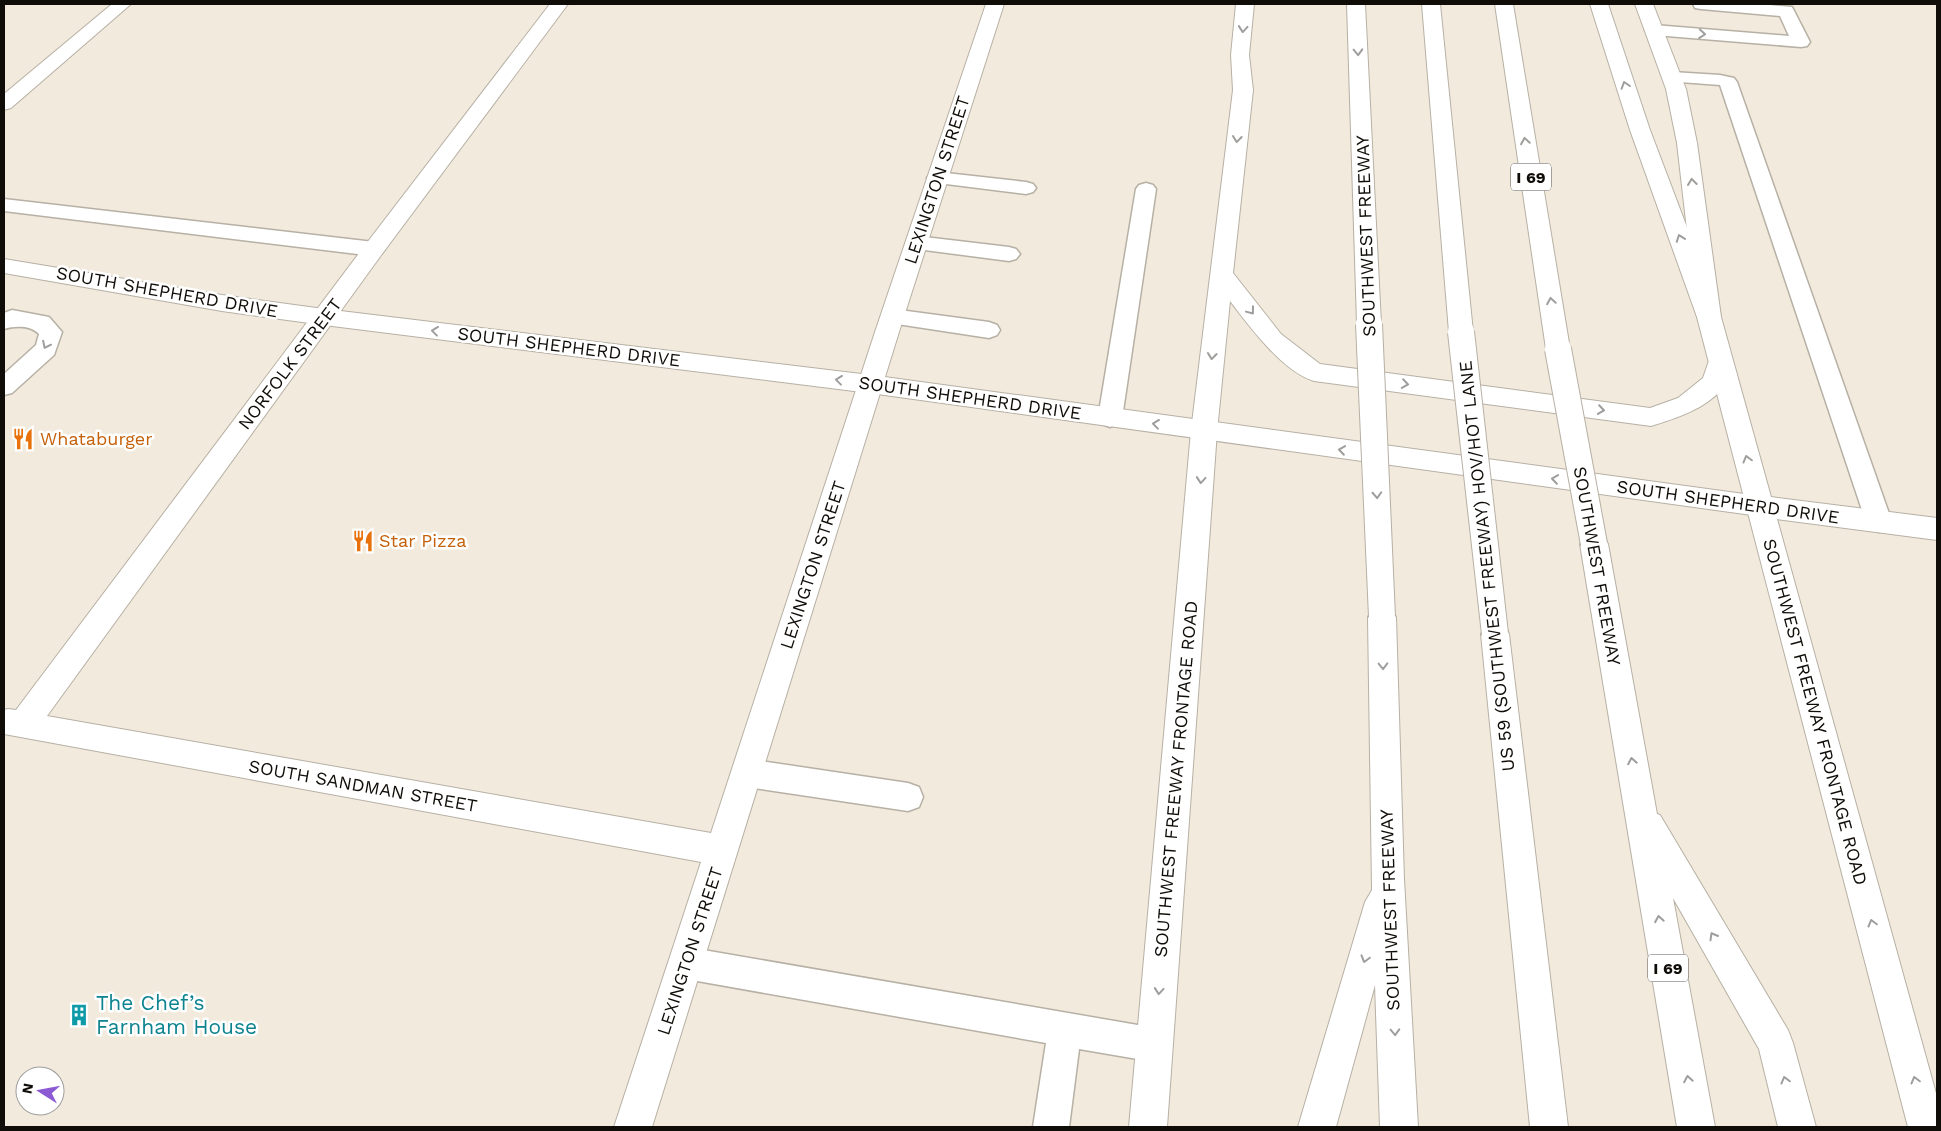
<svg xmlns="http://www.w3.org/2000/svg" width="1941" height="1131" viewBox="0 0 1941 1131" font-family="'Work Sans',sans-serif">
<style>
.lines{fill:none;stroke-linecap:round;stroke-linejoin:round}
.lane-casing{stroke:#b7b0a4;stroke-width:3}
.street-casing{stroke:#b7b0a4;stroke-width:2}
.secondary-casing{stroke:#b7b0a4;stroke-width:2}
.primary-casing{stroke:#b7b0a4;stroke-width:2}
.highway-casing{stroke:#b7b0a4;stroke-width:2}
.lane{fill:#fff;fill-rule:evenodd}
.street{fill:#fff;fill-rule:evenodd}
.secondary{fill:#fff;fill-rule:evenodd}
.primary{fill:#fff;fill-rule:evenodd}
.highway{fill:#fff;fill-rule:evenodd}
.highway-bridge-casing{stroke:#b7b0a4;stroke-width:28;stroke-linecap:butt}
.highway-bridge{stroke:#fff;stroke-width:26}
.oneway{stroke:#9f9e9d}
.labels{text-anchor:middle;stroke-width:5;stroke-linejoin:round;paint-order:stroke}
.shield{fill:#fff;stroke:#585653;stroke-width:1}
.shield-label{font-size:16px;font-weight:bold;fill:#100d09}
.street-label{font-size:18px;fill:#100d09;stroke:#fff}
.food-label{font-size:18px;fill:#c56008;stroke:#fff;text-anchor:start}
.near-culture-label{font-size:21px;fill:#0d838f;stroke:#fff;text-anchor:start}
</style>
<rect width="100%" height="100%" fill="#f1eadd"/>
<g class="lines">
<!-- lane casing -->
<g class="lane-casing">
<g id="lane">
<path d="M 1693,4 L 1760,4 L 1792,7 L 1810,42 L 1807,46 L 1801,47 L 1654,35 L 1648,34 L 1645,30 L 1648,26 L 1654,25 L 1789,36 L 1780,16 L 1701,9 L 1695,8 Z"/>
<path d="M 1672,72 L 1720,75 L 1734,78 L 1737,82 L 1892,522 L 1888,529 L 1879,532 L 1870,529 L 1866,522 L 1720,85 L 1666,81 L 1663,77 L 1666,73 Z"/>
<path d="M 937,172 L 1026,182 L 1033,184 L 1036,188 L 1033,192 L 1026,194 L 930,182 L 927,178 L 930,174 Z"/>
<path d="M 1146,183 L 1153,185 L 1156,189 L 1122,418 L 1118,424 L 1110,427 L 1102,424 L 1098,418 L 1136,189 L 1139,185 Z"/>
<path d="M 4,199 L 374,242 L 381,244 L 385,249 L 381,254 L 374,256 L 4,211 Z"/>
<path d="M 916,236 L 1009,247 L 1016,249 L 1020,254 L 1016,259 L 1009,261 L 909,248 L 906,243 L 909,238 Z"/>
<path d="M 892,309 L 989,322 L 997,325 L 1000,330 L 997,335 L 989,338 L 884,322 L 881,317 L 884,312 Z"/>
<path d="M 12,310 L 49,317 L 62,332 L 54,355 L 12,393 L 4,395 L 4,374 L 36,345 L 39,334 C 30,325 15,326 4,329 L 4,313 Z"/>
<path d="M 747,759 L 908,783 L 919,787 L 923,797 L 919,807 L 908,811 L 747,787 L 737,783 L 732,773 L 737,763 Z"/>
<path d="M 686,947 L 1155,1028 L 1167,1033 L 1172,1045 L 1167,1057 L 1155,1062 L 1079,1049 L 1069,1127 L 1033,1127 L 1046,1043 L 686,979 L 674,975 L 670,963 L 674,951 Z"/>
</g>
</g>
<!-- street casing -->
<g class="street-casing">
<g id="street">
<path d="M 112,4 L 131,4 L 11,108 L 4,110 L 4,94 Z"/>
<path d="M 550,4 L 568,4 L 382,254 L 47,716 L 711,833 L 875,332 L 986,4 L 1004,4 L 899,332 L 652,1127 L 614,1127 L 701,862 L 4,734 L 4,710 L 8,709 L 16,710 L 366,244 Z"/>
</g>
</g>
<!-- secondary casing -->
<g class="secondary-casing">
<g id="secondary">
<path d="M 1635,4 L 1653,4 L 1686,89 L 1697,143 L 1721,317 L 1771,497 L 1937,518 L 1937,540 L 1777,519 L 1937,1097 L 1937,1127 L 1908,1127 L 1697,317 L 1677,143 L 1666,89 Z"/>
<path d="M 1204,422 L 1213,424 L 1217,431 L 1167,1127 L 1129,1127 L 1191,431 L 1195,424 Z"/>
</g>
</g>
<!-- primary casing -->
<g class="primary-casing">
<path id="primary" d="M 4,259 L 222,295 L 324,309 L 870,375 L 1759,496 L 1768,499 L 1772,506 L 1768,513 L 1759,516 L 870,393 L 324,325 L 222,311 L 4,273 Z"/>
</g>
<!-- highway casing -->
<g class="highway-casing">
<g id="highway">
<path d="M 1236,4 L 1254,4 L 1249,55 L 1253,90 L 1233,273 L 1281,334 L 1320,364 L 1650,408 L 1678,398 L 1703,378 L 1712,352 L 1720,350 L 1728,352 L 1732,358 C 1730,367 1729,380 1723,388 C 1705,409 1677,418 1651,426 L 1314,381 C 1282,371 1250,327 1230,301 L 1217,431 L 1213,438 L 1204,440 L 1195,438 L 1191,431 L 1233,90 L 1231,55 Z"/>
<path d="M 1347,4 L 1365,4 L 1381,324 L 1377,330 L 1369,332 L 1361,330 L 1357,324 Z"/>
<path d="M 1422,4 L 1440,4 L 1473,332 L 1469,338 L 1461,340 L 1453,338 L 1449,332 Z"/>
<path d="M 1495,4 L 1513,4 L 1570,349 L 1566,355 L 1558,357 L 1550,355 L 1546,349 Z"/>
<path d="M 1590,4 L 1608,4 L 1650,130 L 1721,317 L 1717,323 L 1709,325 L 1701,323 L 1697,317 L 1630,130 Z"/>
<path d="M 1594,533 L 1604,536 L 1608,544 L 1657,814 L 1660,815 L 1788,1030 L 1793,1043 L 1816,1127 L 1778,1127 L 1759,1049 L 1673,898 L 1715,1127 L 1677,1127 L 1580,544 L 1584,536 Z"/>
<path d="M 1382,605 L 1392,609 L 1396,617 L 1404,879 L 1418,1127 L 1380,1127 L 1375,985 L 1336,1127 L 1298,1127 L 1365,902 L 1372,890 L 1368,617 L 1372,609 Z"/>
<path d="M 1495,622 L 1505,625 L 1509,634 L 1568,1127 L 1530,1127 L 1481,634 L 1485,625 Z"/>
</g>
</g>
<!-- lane -->
<use href="#lane" class="lane"/>
<!-- street -->
<use href="#street" class="street"/>
<!-- secondary -->
<use href="#secondary" class="secondary"/>
<!-- primary -->
<use href="#primary" class="primary"/>
<!-- highway -->
<use href="#highway" class="highway"/>
<!-- highway-bridge casing -->
<g class="highway-bridge-casing">
<g id="highway-bridge">
<path d="M 1369,324 L 1382,617"/>
<path d="M 1461,332 L 1495,634"/>
<path d="M 1558,349 L 1594,544"/>
</g>
</g>
<!-- highway-bridge -->
<use href="#highway-bridge" class="highway-bridge"/>
</g>
<!-- one-way arrows -->
<defs><path id="oneway-chevron" d="M-2-3.5L2.5 0L-2 3.5" fill="none" stroke-width="1.6" stroke-linecap="round" stroke-linejoin="round" transform="scale(1.25)"/></defs>
<g class="oneway">
<use href="#oneway-chevron" transform="translate(1243 29) rotate(95)"/>
<use href="#oneway-chevron" transform="translate(1702 34) rotate(5)"/>
<use href="#oneway-chevron" transform="translate(1358 52) rotate(88)"/>
<use href="#oneway-chevron" transform="translate(1625 85) rotate(-108)"/>
<use href="#oneway-chevron" transform="translate(1237 139) rotate(97)"/>
<use href="#oneway-chevron" transform="translate(1525 141) rotate(-99)"/>
<use href="#oneway-chevron" transform="translate(1692 182) rotate(-97)"/>
<use href="#oneway-chevron" transform="translate(1680 238) rotate(-110)"/>
<use href="#oneway-chevron" transform="translate(1551 301) rotate(-99)"/>
<use href="#oneway-chevron" transform="translate(1251 311) rotate(53)"/>
<use href="#oneway-chevron" transform="translate(435 331) rotate(-173)"/>
<use href="#oneway-chevron" transform="translate(46 345) rotate(116)"/>
<use href="#oneway-chevron" transform="translate(1212 356) rotate(96)"/>
<use href="#oneway-chevron" transform="translate(839 380) rotate(-173)"/>
<use href="#oneway-chevron" transform="translate(1405 384) rotate(8)"/>
<use href="#oneway-chevron" transform="translate(1601 410) rotate(8)"/>
<use href="#oneway-chevron" transform="translate(1156 424) rotate(-173)"/>
<use href="#oneway-chevron" transform="translate(1342 450) rotate(-172)"/>
<use href="#oneway-chevron" transform="translate(1747 459) rotate(-105)"/>
<use href="#oneway-chevron" transform="translate(1555 479) rotate(-172)"/>
<use href="#oneway-chevron" transform="translate(1201 480) rotate(95)"/>
<use href="#oneway-chevron" transform="translate(1377 495) rotate(87)"/>
<use href="#oneway-chevron" transform="translate(1383 666) rotate(89)"/>
<use href="#oneway-chevron" transform="translate(1632 761) rotate(-100)"/>
<use href="#oneway-chevron" transform="translate(1659 919) rotate(-100)"/>
<use href="#oneway-chevron" transform="translate(1872 923) rotate(-105)"/>
<use href="#oneway-chevron" transform="translate(1713 936) rotate(-120)"/>
<use href="#oneway-chevron" transform="translate(1365 959) rotate(106)"/>
<use href="#oneway-chevron" transform="translate(1159 991) rotate(95)"/>
<use href="#oneway-chevron" transform="translate(1395 1032) rotate(88)"/>
<use href="#oneway-chevron" transform="translate(1688 1079) rotate(-100)"/>
<use href="#oneway-chevron" transform="translate(1785 1080) rotate(-105)"/>
<use href="#oneway-chevron" transform="translate(1915 1080) rotate(-105)"/>
</g>
<!-- icons -->
<defs>
<g id="restaurant-bare" transform="scale(1.725)"><path d="M-5-6h1v4h1v-4h1v4h1v-4h1v5L-1.5 .5V6h-2V.5L-5-1ZM5-6V6H3V1.5H1.5Q1.5-4 5-6Z" fill="#e8710a" stroke="#fff" stroke-width="2.5" paint-order="stroke"/></g>
<g id="building-bare" transform="scale(1.725)"><path d="M-4-6H4V6H1V3H-1V6H-4ZM-2.5-4.3h1.7v1.8h-1.7ZM.8-4.3h1.7v1.8H.8ZM-2.5-1h1.7V.8h-1.7ZM.8-1h1.7V.8H.8Z" fill="#0f9aa8" stroke="#fff" stroke-width="2.5" paint-order="stroke"/></g>
</defs>
<g fill-rule="evenodd">
<use href="#restaurant-bare" x="23" y="439"/>
<use href="#restaurant-bare" x="363" y="541"/>
<use href="#building-bare" x="79" y="1015"/>
</g>
<g class="labels">
<!-- shield labels -->
<g class="shield">
<rect x="1511" y="163.5" width="40" height="27" rx="4"/>
<rect x="1648" y="954.5" width="40" height="27" rx="4"/>
</g>
<g class="shield-label">
<text x="1531" y="183">I 69</text>
<text x="1668" y="974">I 69</text>
</g>
<!-- street labels -->
<g class="street-label">
<text transform="translate(937 180) rotate(-72)" y="6">LEXINGTON STREET</text>
<text transform="translate(1366 236) rotate(-92)" y="6">SOUTHWEST FREEWAY</text>
<text transform="translate(167 292) rotate(10)" y="6">SOUTH SHEPHERD DRIVE</text>
<text transform="translate(569 347) rotate(7)" y="6">SOUTH SHEPHERD DRIVE</text>
<text transform="translate(290 364) rotate(-53)" y="6">NORFOLK STREET</text>
<text transform="translate(970 398) rotate(8)" y="6">SOUTH SHEPHERD DRIVE</text>
<text transform="translate(1728 502) rotate(8)" y="6">SOUTH SHEPHERD DRIVE</text>
<text transform="translate(813 565) rotate(-72)" y="6">LEXINGTON STREET</text>
<text transform="translate(1487 566) rotate(-96)" y="6">US 59 (SOUTHWEST FREEWAY) HOV/HOT LANE</text>
<text transform="translate(1597 566) rotate(80)" y="6">SOUTHWEST FREEWAY</text>
<text transform="translate(1815 712) rotate(75)" y="6">SOUTHWEST FREEWAY FRONTAGE ROAD</text>
<text transform="translate(1176 779) rotate(-85)" y="6">SOUTHWEST FREEWAY FRONTAGE ROAD</text>
<text transform="translate(363 786) rotate(10)" y="6">SOUTH SANDMAN STREET</text>
<text transform="translate(1390 910) rotate(-92)" y="6">SOUTHWEST FREEWAY</text>
<text transform="translate(690 951) rotate(-72)" y="6">LEXINGTON STREET</text>
</g>
<!-- food labels -->
<g class="food-label">
<text x="40" y="445">Whataburger</text>
<text x="379" y="547">Star Pizza</text>
</g>
<!-- near-culture labels -->
<g class="near-culture-label">
<text x="96" y="1010">The Chef’s<tspan x="96" dy="24">Farnham House</tspan></text>
</g>
</g>
<!-- border -->
<rect width="1941" height="1131" fill="none" stroke="#100d09" stroke-width="10"/>
<!-- north arrow -->
<g transform="translate(40 1091) rotate(281)"><circle r="24" fill="#ffffff" stroke="#9f9e9d"/>
<path d="M0-4L9 19L0 12L-9 19Z" fill="#8c5ad3"/>
<text y="-8" font-size="14" font-weight="bold" text-anchor="middle" fill="#100d09">N</text>
</g>
</svg>
